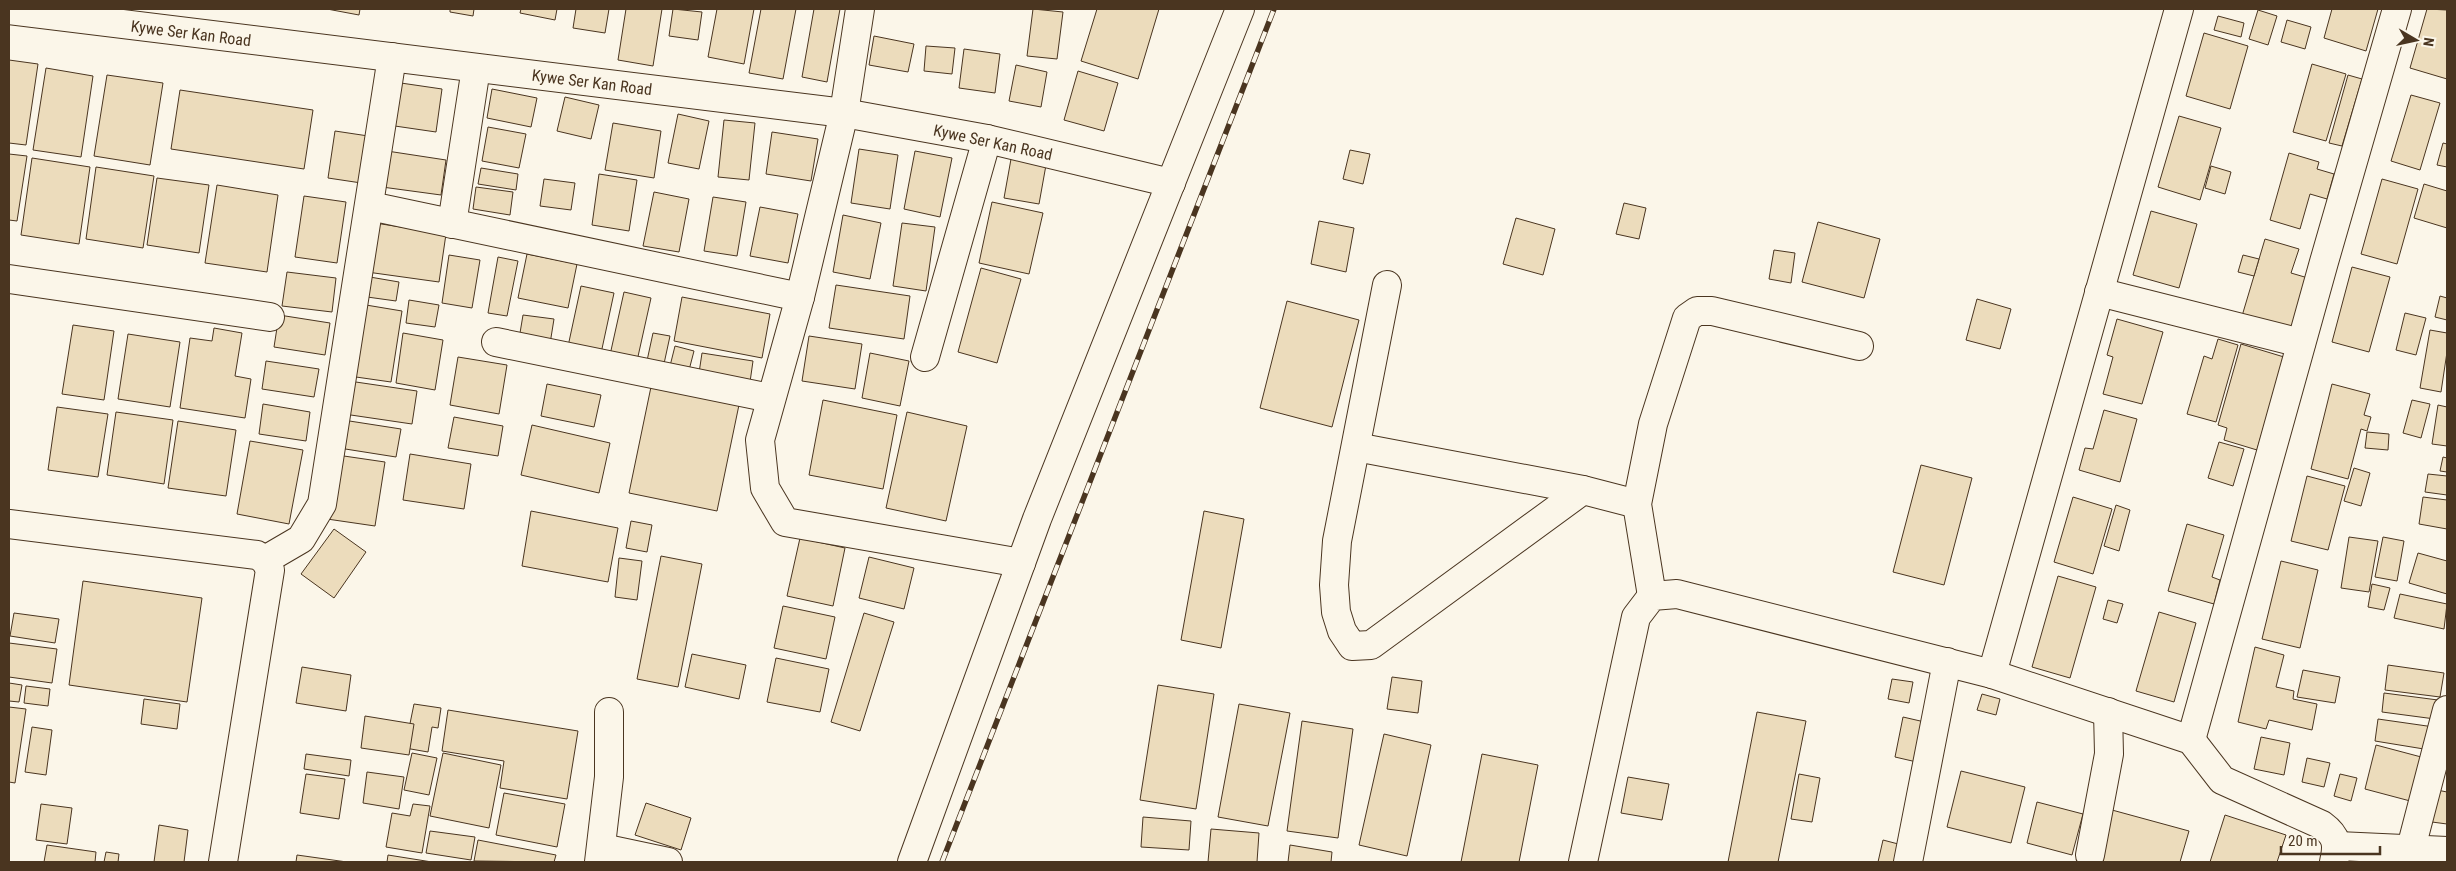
<svg xmlns="http://www.w3.org/2000/svg" width="2456" height="871" viewBox="0 0 2456 871" font-family="'Roboto Condensed',sans-serif">
<style>
.building{fill:#ecdcbc;stroke:#4a3520}
.lines{fill:none;stroke-linecap:round;stroke-linejoin:round}
.minor-casing{stroke:#4a3520;stroke-width:30}
.minor{stroke:#fbf6e9;stroke-width:28}
.rail-casing{stroke:#4a3520;stroke-width:5.5}
.rail{stroke:#fbf6e9;stroke-width:4;stroke-dasharray:11;stroke-linecap:butt}
.labels{text-anchor:middle;stroke-width:4;stroke-linejoin:round;paint-order:stroke}
.street-label{font-size:16px;fill:#4a3520;stroke:#fbf6e9}
</style>
<rect width="100%" height="100%" fill="#fbf6e9"/>
<!-- building -->
<g class="building">
<path d="M 327,9 L 360,9 L 359,15 Z"/>
<path d="M 450,9 L 474,9 L 473,16 L 450,12 Z"/>
<path d="M 521,9 L 557,9 L 555,20 L 520,13 Z"/>
<path d="M 576,9 L 609,9 L 605,33 L 573,28 Z"/>
<path d="M 626,9 L 662,9 L 653,66 L 618,60 Z"/>
<path d="M 673,9 L 702,12 L 698,40 L 669,36 Z"/>
<path d="M 717,9 L 754,9 L 744,64 L 708,57 Z"/>
<path d="M 761,9 L 796,9 L 783,79 L 749,73 Z"/>
<path d="M 814,9 L 840,9 L 827,82 L 802,77 Z"/>
<path d="M 1033,9 L 1063,12 L 1057,59 L 1027,56 Z"/>
<path d="M 1097,9 L 1159,9 L 1138,79 L 1081,61 Z"/>
<path d="M 2332,9 L 2378,9 L 2366,51 L 2324,38 Z"/>
<path d="M 2427,9 L 2447,10 L 2447,79 L 2410,68 Z"/>
<path d="M 2258,10 L 2277,16 L 2268,45 L 2249,39 Z"/>
<path d="M 2218,16 L 2244,23 L 2241,37 L 2214,30 Z"/>
<path d="M 2287,20 L 2311,27 L 2305,49 L 2281,42 Z"/>
<path d="M 2204,33 L 2248,46 L 2230,109 L 2186,96 Z"/>
<path d="M 874,36 L 914,44 L 908,72 L 869,65 Z"/>
<path d="M 926,46 L 955,48 L 952,74 L 924,71 Z"/>
<path d="M 964,49 L 1000,54 L 995,93 L 959,88 Z"/>
<path d="M 9,60 L 38,64 L 26,145 L 9,143 Z"/>
<path d="M 2312,64 L 2346,74 L 2326,141 L 2293,132 Z"/>
<path d="M 1016,65 L 1047,72 L 1041,107 L 1009,101 Z"/>
<path d="M 46,68 L 93,76 L 81,157 L 33,150 Z"/>
<path d="M 1078,71 L 1118,83 L 1104,131 L 1064,120 Z"/>
<path d="M 107,75 L 163,83 L 150,165 L 94,156 Z"/>
<path d="M 2348,75 L 2362,79 L 2342,146 L 2329,143 Z"/>
<path d="M 394,82 L 442,89 L 436,132 L 388,125 Z"/>
<path d="M 492,89 L 537,98 L 531,127 L 487,118 Z"/>
<path d="M 180,90 L 313,110 L 304,169 L 171,149 Z"/>
<path d="M 2411,95 L 2440,103 L 2420,170 L 2391,161 Z"/>
<path d="M 565,97 L 599,105 L 591,139 L 557,131 Z"/>
<path d="M 678,114 L 709,121 L 699,169 L 668,163 Z"/>
<path d="M 2179,116 L 2221,128 L 2200,200 L 2158,187 Z"/>
<path d="M 724,120 L 755,123 L 749,180 L 718,177 Z"/>
<path d="M 613,123 L 661,131 L 654,178 L 605,170 Z"/>
<path d="M 488,127 L 526,134 L 519,168 L 482,161 Z"/>
<path d="M 335,131 L 375,137 L 368,184 L 328,178 Z"/>
<path d="M 772,132 L 818,139 L 811,181 L 766,174 Z"/>
<path d="M 2443,143 L 2447,144 L 2447,167 L 2437,165 Z"/>
<path d="M 859,149 L 898,155 L 890,209 L 851,203 Z"/>
<path d="M 1350,150 L 1370,154 L 1363,184 L 1343,179 Z"/>
<path d="M 387,151 L 446,160 L 441,195 L 382,187 Z"/>
<path d="M 915,151 L 952,158 L 940,217 L 904,209 Z"/>
<path d="M 2289,153 L 2319,162 L 2317,169 L 2334,174 L 2327,199 L 2310,194 L 2300,229 L 2270,220 Z"/>
<path d="M 9,154 L 27,156 L 17,221 L 9,220 Z"/>
<path d="M 32,158 L 90,167 L 79,244 L 21,235 Z"/>
<path d="M 1011,159 L 1046,165 L 1039,204 L 1004,198 Z"/>
<path d="M 2211,166 L 2231,172 L 2225,194 L 2205,188 Z"/>
<path d="M 96,167 L 154,176 L 143,248 L 86,239 Z"/>
<path d="M 481,168 L 518,174 L 516,190 L 478,184 Z"/>
<path d="M 599,174 L 637,180 L 629,231 L 592,225 Z"/>
<path d="M 157,178 L 209,185 L 199,253 L 147,245 Z"/>
<path d="M 544,179 L 575,183 L 571,210 L 540,206 Z"/>
<path d="M 2382,179 L 2418,189 L 2397,264 L 2361,254 Z"/>
<path d="M 2424,184 L 2447,191 L 2447,228 L 2414,218 Z"/>
<path d="M 217,185 L 278,195 L 267,272 L 205,263 Z"/>
<path d="M 476,187 L 513,192 L 510,215 L 473,209 Z"/>
<path d="M 654,192 L 689,199 L 679,252 L 643,246 Z"/>
<path d="M 304,196 L 346,202 L 337,263 L 295,257 Z"/>
<path d="M 713,197 L 746,202 L 737,256 L 704,251 Z"/>
<path d="M 992,202 L 1043,213 L 1029,274 L 979,263 Z"/>
<path d="M 1624,203 L 1646,208 L 1639,239 L 1616,234 Z"/>
<path d="M 760,207 L 798,214 L 788,263 L 750,256 Z"/>
<path d="M 2151,211 L 2197,224 L 2179,288 L 2133,275 Z"/>
<path d="M 843,215 L 881,223 L 870,279 L 833,272 Z"/>
<path d="M 1516,218 L 1555,229 L 1543,275 L 1503,264 Z"/>
<path d="M 1319,221 L 1354,228 L 1346,272 L 1311,264 Z"/>
<path d="M 1818,222 L 1880,239 L 1864,298 L 1802,282 Z"/>
<path d="M 375,223 L 446,234 L 439,282 L 367,272 Z"/>
<path d="M 902,223 L 935,227 L 926,291 L 893,286 Z"/>
<path d="M 2265,239 L 2299,249 L 2291,273 L 2308,278 L 2293,331 L 2242,316 Z"/>
<path d="M 1774,250 L 1795,253 L 1791,283 L 1769,279 Z"/>
<path d="M 527,254 L 577,264 L 568,308 L 518,298 Z"/>
<path d="M 449,255 L 480,260 L 472,308 L 442,303 Z"/>
<path d="M 2243,255 L 2259,259 L 2254,276 L 2238,272 Z"/>
<path d="M 498,257 L 518,261 L 507,316 L 488,313 Z"/>
<path d="M 2352,267 L 2390,277 L 2369,352 L 2332,342 Z"/>
<path d="M 981,268 L 1021,279 L 997,363 L 958,352 Z"/>
<path d="M 287,272 L 336,278 L 332,312 L 282,306 Z"/>
<path d="M 364,276 L 399,282 L 396,301 L 360,296 Z"/>
<path d="M 836,285 L 910,296 L 904,339 L 829,328 Z"/>
<path d="M 581,286 L 614,293 L 600,358 L 567,351 Z"/>
<path d="M 624,292 L 651,298 L 637,361 L 610,355 Z"/>
<path d="M 2440,296 L 2447,298 L 2447,320 L 2435,317 Z"/>
<path d="M 682,297 L 770,314 L 762,358 L 674,341 Z"/>
<path d="M 1977,299 L 2011,309 L 2000,349 L 1966,340 Z"/>
<path d="M 409,300 L 439,305 L 435,327 L 406,323 Z"/>
<path d="M 1287,301 L 1359,320 L 1332,427 L 1260,408 Z"/>
<path d="M 360,304 L 402,311 L 391,382 L 349,376 Z"/>
<path d="M 2405,313 L 2426,318 L 2416,355 L 2396,350 Z"/>
<path d="M 279,315 L 330,323 L 325,355 L 274,347 Z"/>
<path d="M 523,315 L 554,319 L 549,350 L 518,345 Z"/>
<path d="M 2117,319 L 2163,332 L 2142,404 L 2103,394 L 2113,357 L 2107,355 Z"/>
<path d="M 73,325 L 114,331 L 104,400 L 62,394 Z"/>
<path d="M 214,328 L 242,333 L 235,376 L 251,379 L 245,418 L 180,408 L 190,338 L 212,341 Z"/>
<path d="M 2430,330 L 2447,333 L 2447,352 L 2441,392 L 2420,388 Z"/>
<path d="M 403,333 L 443,340 L 435,390 L 396,383 Z"/>
<path d="M 653,333 L 670,336 L 662,373 L 645,370 Z"/>
<path d="M 128,334 L 180,342 L 170,407 L 118,399 Z"/>
<path d="M 809,336 L 862,344 L 855,389 L 802,381 Z"/>
<path d="M 2218,339 L 2238,345 L 2216,422 L 2187,414 L 2204,356 L 2212,359 Z"/>
<path d="M 2241,344 L 2284,357 L 2257,450 L 2224,440 L 2227,428 L 2218,425 Z"/>
<path d="M 675,346 L 694,351 L 688,374 L 669,370 Z"/>
<path d="M 702,353 L 753,361 L 750,382 L 699,373 Z"/>
<path d="M 870,353 L 909,361 L 900,406 L 862,398 Z"/>
<path d="M 458,357 L 507,365 L 499,414 L 450,405 Z"/>
<path d="M 266,361 L 319,369 L 314,397 L 262,389 Z"/>
<path d="M 349,381 L 417,391 L 412,424 L 344,414 Z"/>
<path d="M 652,382 L 740,400 L 717,511 L 629,493 Z"/>
<path d="M 547,384 L 601,395 L 594,427 L 541,416 Z"/>
<path d="M 2332,384 L 2370,394 L 2364,415 L 2371,417 L 2367,431 L 2361,429 L 2348,479 L 2311,469 Z"/>
<path d="M 823,400 L 897,415 L 883,489 L 809,475 Z"/>
<path d="M 2412,400 L 2430,404 L 2421,438 L 2403,433 Z"/>
<path d="M 263,404 L 310,412 L 306,441 L 259,434 Z"/>
<path d="M 2438,405 L 2447,407 L 2447,446 L 2432,444 Z"/>
<path d="M 57,407 L 108,414 L 98,477 L 48,470 Z"/>
<path d="M 2104,410 L 2137,419 L 2120,482 L 2079,470 L 2085,448 L 2093,449 Z"/>
<path d="M 116,412 L 173,420 L 164,484 L 107,475 Z"/>
<path d="M 907,412 L 967,426 L 946,521 L 886,508 Z"/>
<path d="M 454,417 L 503,426 L 498,456 L 448,448 Z"/>
<path d="M 343,420 L 401,429 L 396,457 L 339,448 Z"/>
<path d="M 178,421 L 236,430 L 226,496 L 168,488 Z"/>
<path d="M 532,425 L 610,443 L 599,493 L 521,475 Z"/>
<path d="M 2367,432 L 2389,434 L 2388,450 L 2365,448 Z"/>
<path d="M 250,441 L 303,450 L 289,524 L 237,514 Z"/>
<path d="M 2219,442 L 2244,449 L 2233,486 L 2208,478 Z"/>
<path d="M 410,454 L 471,464 L 464,509 L 403,500 Z"/>
<path d="M 337,455 L 385,462 L 375,526 L 327,519 Z"/>
<path d="M 2443,457 L 2447,458 L 2447,472 L 2440,471 Z"/>
<path d="M 1921,465 L 1972,478 L 1944,585 L 1893,572 Z"/>
<path d="M 2354,468 L 2370,473 L 2361,506 L 2344,501 Z"/>
<path d="M 2428,474 L 2447,476 L 2447,495 L 2425,492 Z"/>
<path d="M 2307,476 L 2345,486 L 2328,550 L 2291,541 Z"/>
<path d="M 2073,497 L 2112,509 L 2093,574 L 2054,562 Z"/>
<path d="M 2423,497 L 2447,500 L 2447,529 L 2419,524 Z"/>
<path d="M 2116,505 L 2130,510 L 2119,551 L 2104,546 Z"/>
<path d="M 531,511 L 618,528 L 608,582 L 522,566 Z"/>
<path d="M 1204,511 L 1244,519 L 1221,648 L 1181,640 Z"/>
<path d="M 631,521 L 652,525 L 647,552 L 626,548 Z"/>
<path d="M 2187,524 L 2224,535 L 2212,577 L 2220,580 L 2214,604 L 2168,591 Z"/>
<path d="M 334,529 L 366,552 L 334,598 L 301,574 Z"/>
<path d="M 2349,537 L 2378,541 L 2369,592 L 2341,588 Z"/>
<path d="M 2383,537 L 2404,541 L 2397,581 L 2375,577 Z"/>
<path d="M 800,538 L 845,548 L 833,606 L 787,596 Z"/>
<path d="M 2418,553 L 2447,561 L 2447,594 L 2409,583 Z"/>
<path d="M 661,556 L 702,564 L 678,687 L 637,679 Z"/>
<path d="M 869,557 L 914,568 L 904,609 L 859,598 Z"/>
<path d="M 619,558 L 642,561 L 637,600 L 615,597 Z"/>
<path d="M 2281,561 L 2318,570 L 2300,648 L 2262,639 Z"/>
<path d="M 2058,576 L 2096,587 L 2070,678 L 2032,667 Z"/>
<path d="M 83,581 L 202,598 L 187,702 L 69,685 Z"/>
<path d="M 2372,584 L 2390,588 L 2384,610 L 2368,607 Z"/>
<path d="M 2400,594 L 2447,604 L 2444,629 L 2394,618 Z"/>
<path d="M 2108,600 L 2123,604 L 2117,623 L 2103,619 Z"/>
<path d="M 783,606 L 835,617 L 826,659 L 774,648 Z"/>
<path d="M 2159,612 L 2196,623 L 2174,702 L 2136,691 Z"/>
<path d="M 14,613 L 59,619 L 55,643 L 10,636 Z"/>
<path d="M 864,613 L 894,622 L 860,731 L 831,722 Z"/>
<path d="M 9,643 L 57,649 L 52,683 L 9,677 Z"/>
<path d="M 2255,647 L 2284,655 L 2276,687 L 2294,691 L 2293,699 L 2317,704 L 2312,730 L 2269,720 L 2266,729 L 2238,722 Z"/>
<path d="M 692,654 L 746,665 L 739,699 L 685,687 Z"/>
<path d="M 776,658 L 829,669 L 820,712 L 767,702 Z"/>
<path d="M 2388,665 L 2444,673 L 2440,697 L 2385,690 Z"/>
<path d="M 302,667 L 351,675 L 346,711 L 296,703 Z"/>
<path d="M 2303,670 L 2340,677 L 2335,703 L 2297,697 Z"/>
<path d="M 1392,677 L 1422,681 L 1418,713 L 1387,709 Z"/>
<path d="M 1892,679 L 1913,682 L 1909,703 L 1888,699 Z"/>
<path d="M 9,683 L 22,685 L 19,702 L 9,701 Z"/>
<path d="M 1158,685 L 1214,694 L 1196,809 L 1140,800 Z"/>
<path d="M 26,686 L 50,689 L 48,706 L 24,703 Z"/>
<path d="M 2384,693 L 2438,700 L 2435,719 L 2382,712 Z"/>
<path d="M 1982,694 L 2000,699 L 1996,715 L 1977,710 Z"/>
<path d="M 144,699 L 180,704 L 177,729 L 141,724 Z"/>
<path d="M 414,704 L 441,708 L 438,728 L 432,727 L 428,752 L 405,748 Z"/>
<path d="M 1239,704 L 1290,713 L 1268,826 L 1218,817 Z"/>
<path d="M 9,707 L 26,709 L 15,783 L 9,782 Z"/>
<path d="M 448,710 L 578,731 L 567,799 L 500,788 L 504,761 L 442,751 Z"/>
<path d="M 1757,712 L 1806,721 L 1778,862 L 1728,862 Z"/>
<path d="M 365,716 L 414,724 L 409,755 L 361,748 Z"/>
<path d="M 1903,717 L 1929,723 L 1921,763 L 1895,757 Z"/>
<path d="M 2378,719 L 2434,727 L 2430,750 L 2375,741 Z"/>
<path d="M 1302,721 L 1353,729 L 1338,838 L 1287,831 Z"/>
<path d="M 32,727 L 52,730 L 46,775 L 25,772 Z"/>
<path d="M 1384,734 L 1431,745 L 1407,856 L 1359,845 Z"/>
<path d="M 2261,737 L 2290,743 L 2284,775 L 2254,769 Z"/>
<path d="M 2376,745 L 2425,758 L 2414,802 L 2365,789 Z"/>
<path d="M 412,753 L 437,758 L 429,795 L 404,790 Z"/>
<path d="M 443,753 L 501,765 L 489,828 L 430,816 Z"/>
<path d="M 306,754 L 351,760 L 349,776 L 304,769 Z"/>
<path d="M 1482,754 L 1538,765 L 1519,862 L 1461,862 Z"/>
<path d="M 2307,758 L 2330,763 L 2324,787 L 2302,782 Z"/>
<path d="M 1961,771 L 2025,787 L 2011,843 L 1947,827 Z"/>
<path d="M 367,772 L 404,777 L 399,809 L 363,803 Z"/>
<path d="M 306,774 L 345,779 L 339,819 L 300,813 Z"/>
<path d="M 1799,774 L 1820,778 L 1812,822 L 1791,819 Z"/>
<path d="M 2340,774 L 2357,778 L 2351,801 L 2334,796 Z"/>
<path d="M 1628,777 L 1669,784 L 1662,820 L 1621,813 Z"/>
<path d="M 2437,790 L 2447,792 L 2447,824 L 2432,822 Z"/>
<path d="M 504,793 L 565,804 L 557,847 L 496,835 Z"/>
<path d="M 2037,802 L 2083,814 L 2072,855 L 2027,843 Z"/>
<path d="M 646,803 L 691,818 L 681,850 L 635,835 Z"/>
<path d="M 41,804 L 72,808 L 67,844 L 36,840 Z"/>
<path d="M 413,804 L 430,806 L 422,853 L 386,847 L 392,813 L 410,816 Z"/>
<path d="M 2112,810 L 2189,831 L 2180,862 L 2098,862 Z"/>
<path d="M 2225,815 L 2286,835 L 2277,862 L 2210,862 Z"/>
<path d="M 1143,817 L 1191,821 L 1189,850 L 1141,847 Z"/>
<path d="M 159,825 L 188,830 L 184,862 L 154,862 Z"/>
<path d="M 1211,829 L 1259,833 L 1257,862 L 1208,862 Z"/>
<path d="M 430,831 L 475,837 L 471,860 L 426,853 Z"/>
<path d="M 478,840 L 556,855 L 554,862 L 474,861 Z"/>
<path d="M 1883,840 L 1902,845 L 1898,862 L 1878,862 Z"/>
<path d="M 47,845 L 96,852 L 95,862 L 44,862 Z"/>
<path d="M 1290,845 L 1332,852 L 1331,862 L 1288,862 Z"/>
<path d="M 106,852 L 119,854 L 118,862 L 104,862 Z"/>
<path d="M 297,855 L 347,862 L 296,862 Z"/>
<path d="M 388,855 L 432,862 L 387,862 Z"/>
</g>
<g class="lines">
<!-- minor casing -->
<g class="minor-casing">
<g id="minor">
<path d="M 860,9 L 844,113 L 800,297 L 760,440 L 765,488 L 785,522 L 1021,563"/>
<path d="M 9,10 L 844,113 L 987,139 L 1171,183"/>
<path d="M 370,206 L 800,297"/>
<path d="M 452,224 L 476,68"/>
<path d="M 9,279 L 270,317"/>
<path d="M 1387,285 L 1337,541 L 1334,585 L 1336,612 L 1342,631 L 1352,646 L 1371,645 L 1583,490"/>
<path d="M 2099,292 L 2301,343"/>
<path d="M 496,342 L 770,398"/>
<path d="M 925,357 L 987,139"/>
<path d="M 1356,447 L 1583,490 L 1637,504"/>
<path d="M 9,524 L 257,555 L 265,560 L 270,570 L 223,862"/>
<path d="M 265,560 L 301,539 L 322,504 L 392,57"/>
<path d="M 1652,596 L 1637,504 L 1653,424 L 1687,318 L 1697,311 L 1712,311 L 1859,346"/>
<path d="M 1992,674 L 2179,9"/>
<path d="M 2191,740 L 2324,262 L 2397,9"/>
<path d="M 2338,846 L 2447,851"/>
<path d="M 602,848 L 668,862"/>
<path d="M 2411,848 L 2447,710"/>
<path d="M 2090,855 L 2109,754 L 2108,712"/>
<path d="M 599,862 L 609,777 L 609,712"/>
<path d="M 912,862 L 1037,519 L 1240,9"/>
<path d="M 1583,862 L 1636,617 L 1652,596 L 1677,594 L 1992,674 L 2191,740 L 2222,780 L 2322,825 C 2337,836 2338,844 2334,862"/>
<path d="M 1908,862 L 1947,662"/>
</g>
</g>
<!-- minor -->
<use href="#minor" class="minor"/>
<!-- rail casing -->
<g class="rail-casing">
<path id="rail" d="M 942,862 L 1274,9"/>
</g>
<!-- rail -->
<use href="#rail" class="rail"/>
</g>
<g class="labels">
<!-- street labels -->
<g class="street-label">
<text transform="translate(191 33) rotate(7)" y="6">Kywe Ser Kan Road</text>
<text transform="translate(592 82) rotate(7)" y="6">Kywe Ser Kan Road</text>
<text transform="translate(993 142) rotate(12)" y="6">Kywe Ser Kan Road</text>
</g>
</g>
<!-- border -->
<rect width="2456" height="871" fill="none" stroke="#4a3520" stroke-width="20"/>
<!-- north arrow -->
<g transform="translate(2416 40) rotate(99)" stroke="#fbf6e9" stroke-width="4" paint-order="stroke">
<path d="M0-4L9 19L0 12L-9 19Z" fill="#4a3520"/>
<text y="-8" font-size="14" font-weight="bold" text-anchor="middle" fill="#4a3520">N</text>
</g>
<!-- scale -->
<path d="M2281 846v8h99v-8" fill="none" stroke="#4a3520" stroke-width="2.5"/>
<text x="2288" y="846" font-size="15" fill="#4a3520" stroke="#fbf6e9" stroke-width="4" paint-order="stroke">20 m</text>
</svg>
